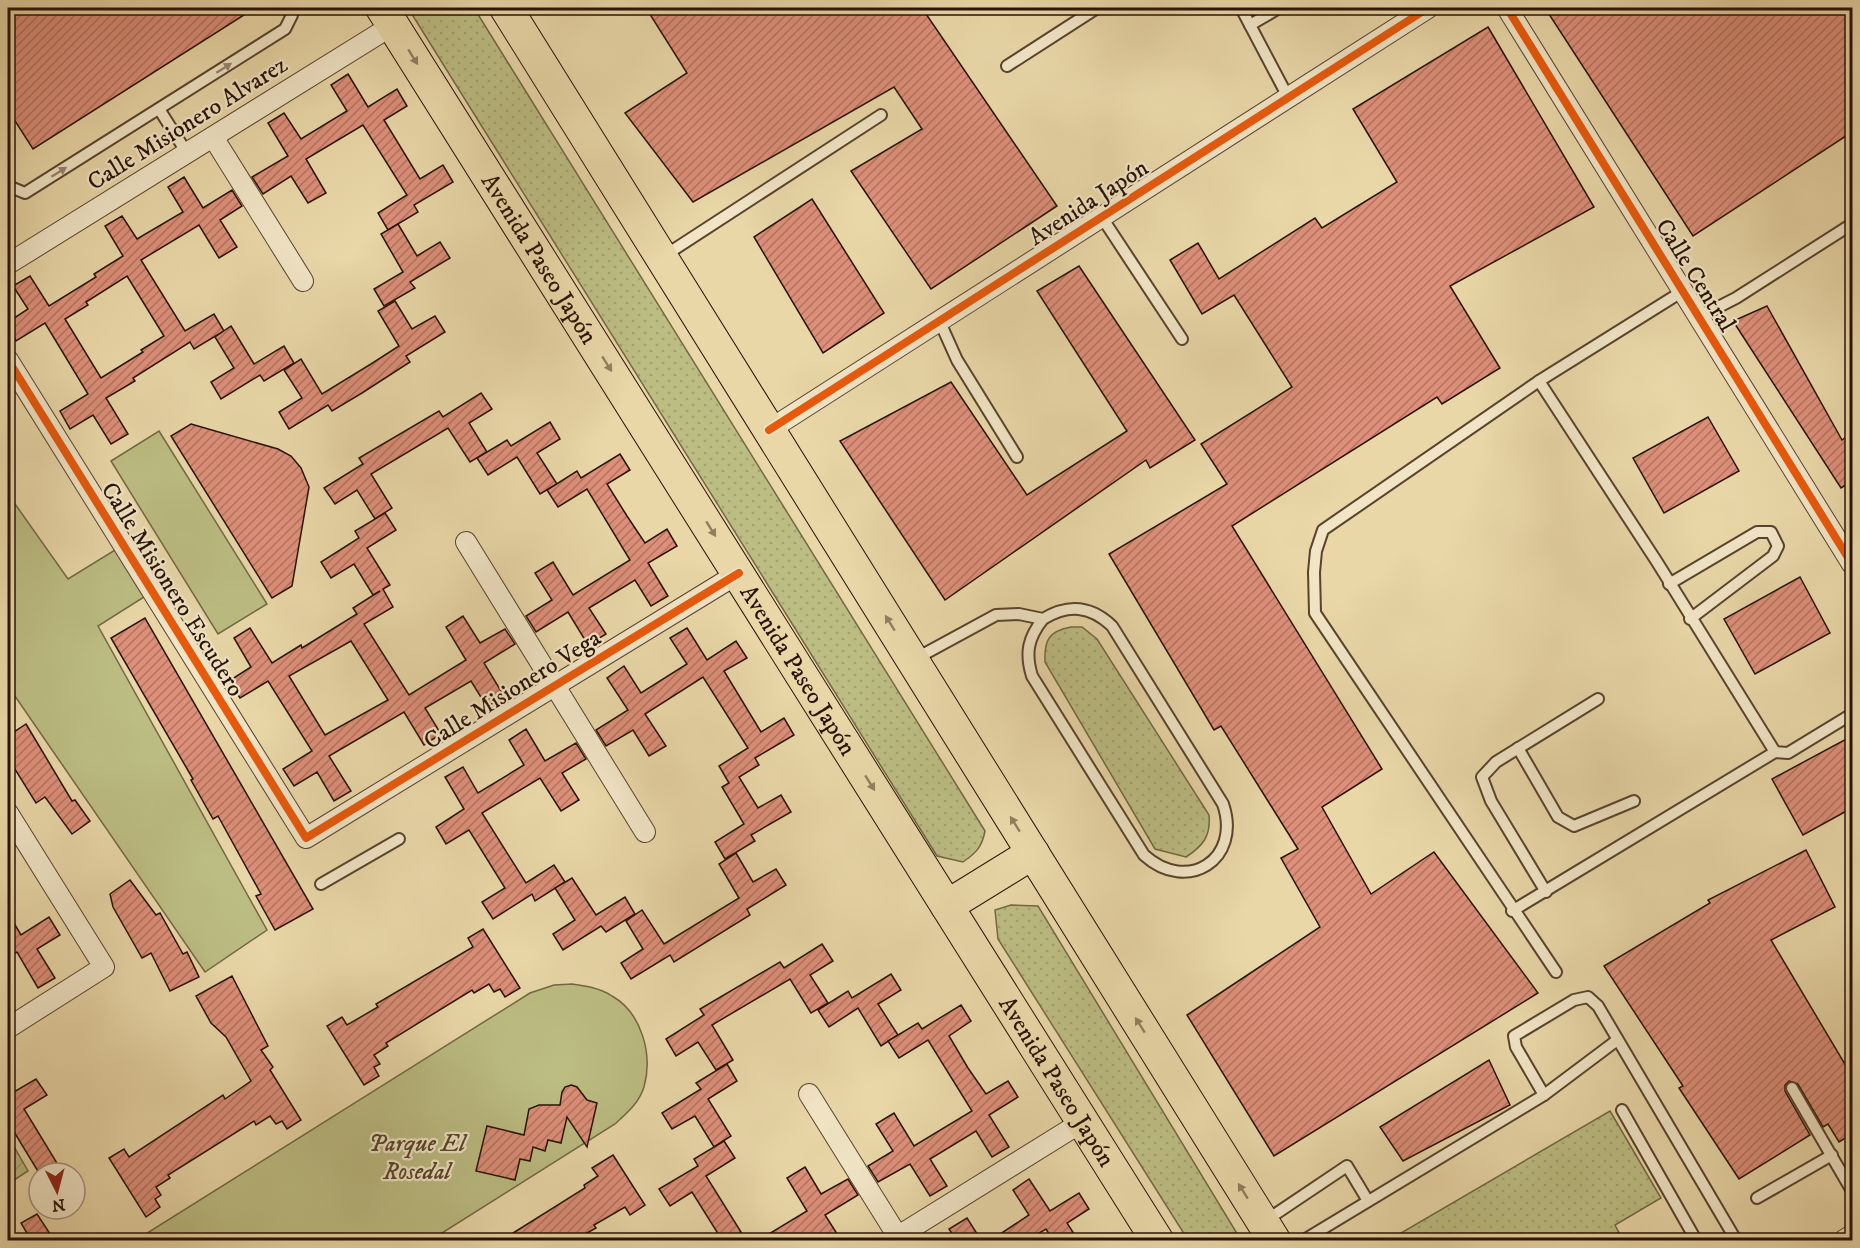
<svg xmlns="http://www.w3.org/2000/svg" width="1860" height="1248" viewBox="0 0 1860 1248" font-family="'IM FELL DW Pica',serif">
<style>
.grass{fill:url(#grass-dots);stroke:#726844;stroke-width:1.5}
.park{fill:#bcbd83;stroke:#726844;stroke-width:1.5}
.garden{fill:url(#garden-furrows);stroke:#726844;stroke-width:1.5}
.building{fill:url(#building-hatch);stroke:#281204;stroke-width:1.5;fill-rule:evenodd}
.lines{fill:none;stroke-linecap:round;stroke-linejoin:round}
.service-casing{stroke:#58432d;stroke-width:14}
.minor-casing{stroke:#58432d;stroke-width:22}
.primary-casing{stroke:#281204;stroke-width:34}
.service{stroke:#f1e5c6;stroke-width:10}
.minor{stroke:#f1e5c6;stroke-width:20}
.primary{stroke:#e9d7a8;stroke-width:32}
.cycleway-casing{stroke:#f1e5c6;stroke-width:11}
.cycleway{stroke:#e8590c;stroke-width:8}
.oneway{fill:#927e5e}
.oneway2{fill:#97866f}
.labels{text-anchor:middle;stroke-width:4.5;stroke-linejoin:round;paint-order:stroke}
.street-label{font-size:24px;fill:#281204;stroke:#f1e5c6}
.park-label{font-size:24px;font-style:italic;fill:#54452a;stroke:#f1e5c6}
</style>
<defs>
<pattern id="grass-dots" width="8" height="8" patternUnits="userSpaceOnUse" patternTransform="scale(1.5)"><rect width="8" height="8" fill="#bcbd83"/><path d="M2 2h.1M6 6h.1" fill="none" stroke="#a2a170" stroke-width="1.8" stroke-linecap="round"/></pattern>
<pattern id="garden-furrows" width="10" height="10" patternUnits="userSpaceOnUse" patternTransform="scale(1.5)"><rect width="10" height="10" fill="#bcbd83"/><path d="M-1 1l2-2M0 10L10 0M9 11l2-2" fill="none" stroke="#a2a170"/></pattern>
<pattern id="building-hatch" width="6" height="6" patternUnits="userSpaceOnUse" patternTransform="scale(1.5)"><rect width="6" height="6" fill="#dd8f79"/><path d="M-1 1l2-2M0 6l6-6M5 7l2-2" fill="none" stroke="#b37361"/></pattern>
</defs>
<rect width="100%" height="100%" fill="#e9d7a8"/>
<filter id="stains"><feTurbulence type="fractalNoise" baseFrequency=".00333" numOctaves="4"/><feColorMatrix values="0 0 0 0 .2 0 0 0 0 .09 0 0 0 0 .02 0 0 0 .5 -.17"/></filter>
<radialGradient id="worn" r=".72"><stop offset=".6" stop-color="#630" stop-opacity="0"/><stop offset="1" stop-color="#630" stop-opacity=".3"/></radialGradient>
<!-- grass -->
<g class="grass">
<path d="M 408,8 L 474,8 L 985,831 C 982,847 976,853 963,862 L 937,856 Z"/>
<path d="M 1071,627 L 1082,627 L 1097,639 L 1209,815 C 1211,836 1203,846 1186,857 L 1155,849 L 1045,662 C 1044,640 1049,631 1071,627 Z"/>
<path d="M 1011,905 L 1038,906 L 1241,1240 L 1188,1240 L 998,939 L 995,910 Z"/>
<path d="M 1610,1111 L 1661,1198 L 1615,1225 L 1623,1240 L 1389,1240 Z"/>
</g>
<!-- park -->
<g class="park">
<path d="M 159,431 L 267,604 L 218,634 L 111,461 Z"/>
<path d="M 8,494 L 68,579 L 115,550 L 144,597 L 98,626 L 267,930 L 205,972 L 8,686 Z"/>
<path d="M 572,984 C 586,986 600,988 612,996 C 642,1013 653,1055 644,1087 C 639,1103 627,1113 615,1124 L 431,1240 L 136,1240 L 530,993 L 554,985 Z"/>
</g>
<!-- garden -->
<path class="garden" d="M 8,1136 L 28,1171 L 8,1184 Z"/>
<!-- building -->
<g class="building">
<path d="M 8,8 L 255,8 L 33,149 L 8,110 Z"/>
<path d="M 646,8 L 922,8 L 1057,206 L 931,289 L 851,171 L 922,129 L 894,87 L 693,202 L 625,113 L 687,73 Z"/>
<path d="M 1545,8 L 1852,8 L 1852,132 L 1693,236 Z"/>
<path d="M 1488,27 L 1594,207 L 1450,286 L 1500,368 L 1442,404 L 1437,397 L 1232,526 L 1382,769 L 1322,807 L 1371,894 L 1434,852 L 1538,993 L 1274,1156 L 1187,1015 L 1320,927 L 1281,858 L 1298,849 L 1221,726 L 1214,730 L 1109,554 L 1227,484 L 1201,444 L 1292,387 L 1234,295 L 1202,314 L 1170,260 L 1198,243 L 1219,279 L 1315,218 L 1322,228 L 1397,182 L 1353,109 Z"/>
<path d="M 348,74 L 368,107 L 397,89 L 407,106 L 384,120 L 420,179 L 443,165 L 453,182 L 414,205 L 418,212 L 388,230 L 378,213 L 407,195 L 363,125 L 306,159 L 326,193 L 308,203 L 291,176 L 263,194 L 252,177 L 288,156 L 268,123 L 284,113 L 301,139 L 347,111 L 331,85 Z"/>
<path d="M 184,177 L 203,208 L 232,190 L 242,206 L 220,220 L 237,247 L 219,258 L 199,225 L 141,260 L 185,331 L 214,314 L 224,331 L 194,349 L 190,342 L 133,378 L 135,381 L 106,398 L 128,434 L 111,444 L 93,415 L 70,429 L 60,411 L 88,394 L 45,323 L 16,341 L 8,322 L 28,309 L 13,286 L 30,276 L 49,306 L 96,277 L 94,274 L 123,256 L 105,226 L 122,216 L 137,239 L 183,212 L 168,187 ZM 127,276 L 164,336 L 141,350 L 143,352 L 101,378 L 65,319 L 88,305 L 86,302 Z"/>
<path d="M 812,199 L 884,313 L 823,353 L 754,237 Z"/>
<path d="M 398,224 L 417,256 L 440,242 L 450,258 L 410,282 L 415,288 L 384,306 L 374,289 L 403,272 L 381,234 Z"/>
<path d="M 1079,266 L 1195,440 L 1150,468 L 1146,460 L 945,600 L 840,441 L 951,382 L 1027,495 L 1127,431 L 1037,291 Z"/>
<path d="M 395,301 L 412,329 L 435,316 L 445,332 L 406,356 L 410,362 L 362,393 L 332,411 L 328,405 L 289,429 L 279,412 L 302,398 L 284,370 L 301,359 L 322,394 L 371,364 L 399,346 L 378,311 Z"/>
<path d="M 1767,306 L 1842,440 L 1852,433 L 1852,481 L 1841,488 L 1733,321 Z"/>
<path d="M 231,326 L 254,364 L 284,346 L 294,363 L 264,381 L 260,375 L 221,399 L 211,382 L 234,368 L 215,337 Z"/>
<path d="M 481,393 L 492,409 L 469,423 L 487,452 L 470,462 L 448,428 L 371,474 L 392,508 L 375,519 L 357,490 L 335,504 L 324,488 L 363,464 L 359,458 L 439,411 L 443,417 Z"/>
<path d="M 1708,417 L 1739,471 L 1664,513 L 1633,458 Z"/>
<path d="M 550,422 L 560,439 L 537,453 L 557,484 L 540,494 L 517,457 L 488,475 L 477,458 L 507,440 L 511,446 Z"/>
<path d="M 191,424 L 278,449 L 291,456 L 301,468 L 309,487 L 292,586 L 272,598 L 171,436 Z"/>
<path d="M 620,454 L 630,470 L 607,484 L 627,516 L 645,543 L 667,529 L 677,546 L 648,563 L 668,596 L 651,606 L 635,580 L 589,608 L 606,634 L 588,645 L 568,612 L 536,632 L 526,616 L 552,600 L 535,573 L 553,562 L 573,595 L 630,560 L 587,489 L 558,507 L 547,490 L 577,471 L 581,478 Z"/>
<path d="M 385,513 L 396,530 L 367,548 L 390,585 L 383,589 L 393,607 L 364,624 L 409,695 L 466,660 L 446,627 L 463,616 L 480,643 L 505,629 L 515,644 L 484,663 L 504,696 L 487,707 L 471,681 L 425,708 L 441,734 L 424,745 L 404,712 L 329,756 L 351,791 L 334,801 L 317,772 L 294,786 L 283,769 L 312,751 L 268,681 L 240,698 L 229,681 L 251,667 L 234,638 L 250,628 L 272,663 L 301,645 L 302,648 L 357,614 L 353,608 L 380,591 L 373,595 L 354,564 L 331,578 L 321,562 L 359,538 L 355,531 ZM 351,641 L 388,700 L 325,735 L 289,676 Z"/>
<path d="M 1800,577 L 1830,633 L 1755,674 L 1724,619 Z"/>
<path d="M 145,618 L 313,909 L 275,930 L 256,896 L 261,894 L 218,816 L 213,819 L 191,780 L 193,779 L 111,638 Z"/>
<path d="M 687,628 L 707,660 L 736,641 L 747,658 L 724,671 L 761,732 L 784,718 L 794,735 L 755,758 L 759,765 L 739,777 L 758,808 L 781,795 L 791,812 L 751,835 L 755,841 L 725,859 L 715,842 L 744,824 L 722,787 L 729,783 L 719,766 L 748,748 L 703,677 L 645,714 L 666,746 L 649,756 L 633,730 L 606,746 L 596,730 L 628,710 L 607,678 L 624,666 L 641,693 L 687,664 L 670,638 Z"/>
<path d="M 26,724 L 72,801 L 75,800 L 90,821 L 72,834 L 45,797 L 36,803 L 8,758 L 8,736 Z"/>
<path d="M 526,729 L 545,761 L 576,743 L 586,759 L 562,773 L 579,800 L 561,811 L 540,778 L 482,813 L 526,883 L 554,865 L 565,882 L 535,901 L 532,894 L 493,919 L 482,902 L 505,888 L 469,830 L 446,844 L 436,827 L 464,809 L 445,777 L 463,767 L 478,793 L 524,765 L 509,740 Z"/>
<path d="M 1852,736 L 1852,808 L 1803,835 L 1772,779 Z"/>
<path d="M 1806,850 L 1835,907 L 1771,940 L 1852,1076 L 1852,1134 L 1839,1142 L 1828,1124 L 1823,1127 L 1798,1084 L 1789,1081 L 1785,1085 L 1785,1091 L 1810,1135 L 1739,1179 L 1679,1088 L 1683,1086 L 1604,966 L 1710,903 L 1708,900 Z"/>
<path d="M 736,853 L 753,882 L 776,869 L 786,885 L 747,909 L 750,915 L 674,962 L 670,955 L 631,979 L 621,963 L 643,949 L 626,921 L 642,910 L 664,944 L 739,898 L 719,864 Z"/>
<path d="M 572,878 L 596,915 L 625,897 L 635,914 L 606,932 L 601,926 L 563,950 L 553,934 L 575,920 L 555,888 Z"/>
<path d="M 130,880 L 156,915 L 160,913 L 183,954 L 187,952 L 199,977 L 170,991 L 151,953 L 142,958 L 113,907 L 110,894 Z"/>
<path d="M 8,913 L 21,935 L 49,917 L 60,935 L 37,949 L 55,978 L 38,988 L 17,952 L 8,958 Z"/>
<path d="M 483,929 L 520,988 L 505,997 L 500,989 L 494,992 L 489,984 L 474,993 L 472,990 L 386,1043 L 388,1046 L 374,1055 L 380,1064 L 374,1067 L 379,1076 L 364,1085 L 327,1026 L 342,1017 L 347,1025 L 378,1007 L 376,1004 L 473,947 L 468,938 Z"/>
<path d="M 822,944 L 833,961 L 810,975 L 828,1003 L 811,1013 L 790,979 L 712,1025 L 733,1060 L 716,1070 L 698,1042 L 676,1056 L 666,1039 L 704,1015 L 700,1009 L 780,962 L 784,968 Z"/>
<path d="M 891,974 L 901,990 L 878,1004 L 898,1035 L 881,1046 L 858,1008 L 829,1027 L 818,1010 L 848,991 L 852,998 Z"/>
<path d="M 232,976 L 268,1046 L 261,1050 L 273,1067 L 270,1070 L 301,1120 L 287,1129 L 282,1121 L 276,1124 L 270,1116 L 256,1125 L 254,1121 L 168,1175 L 170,1178 L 156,1187 L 161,1195 L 155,1199 L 160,1207 L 146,1217 L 109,1158 L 124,1149 L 129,1157 L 223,1095 L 225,1099 L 251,1081 L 226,1037 L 211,1023 L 196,996 Z"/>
<path d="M 961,1005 L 971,1021 L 949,1036 L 968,1068 L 986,1094 L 1008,1081 L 1018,1097 L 989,1115 L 1009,1147 L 992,1157 L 976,1131 L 930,1159 L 947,1186 L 930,1196 L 910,1164 L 878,1182 L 868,1166 L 893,1151 L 876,1124 L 894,1113 L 914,1146 L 972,1111 L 928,1040 L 899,1058 L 888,1041 L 918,1023 L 922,1029 Z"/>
<path d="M 1489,1060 L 1510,1105 L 1403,1161 L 1380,1127 Z"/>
<path d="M 727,1064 L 737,1081 L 708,1099 L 731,1136 L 714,1147 L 695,1116 L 672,1129 L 662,1113 L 701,1089 L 696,1083 Z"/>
<path d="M 36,1079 L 47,1095 L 24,1109 L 63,1173 L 39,1173 L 8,1122 L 8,1082 L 14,1092 Z"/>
<path d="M 571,1085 L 577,1087 L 587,1100 L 597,1103 L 587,1147 L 567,1117 L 561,1143 L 548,1140 L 545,1151 L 533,1147 L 530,1161 L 520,1159 L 515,1180 L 476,1171 L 487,1126 L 524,1135 L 529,1109 L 539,1105 L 560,1105 L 562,1092 L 565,1087 Z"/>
<path d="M 724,1141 L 735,1158 L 706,1176 L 746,1240 L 722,1240 L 692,1192 L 670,1206 L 659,1189 L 698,1166 L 694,1159 Z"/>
<path d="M 613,1155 L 645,1205 L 630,1215 L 625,1207 L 594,1225 L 596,1228 L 575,1240 L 502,1240 L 585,1188 L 584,1185 L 598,1176 L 592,1168 Z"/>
<path d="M 805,1167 L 821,1194 L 848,1179 L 858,1195 L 825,1215 L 841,1240 L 759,1240 L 807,1211 L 787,1178 Z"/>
<path d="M 1029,1179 L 1050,1211 L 1079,1193 L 1089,1209 L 1067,1223 L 1078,1240 L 1053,1240 L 1046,1229 L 1027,1240 L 991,1240 L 1029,1215 L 1013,1190 Z"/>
<path d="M 37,1214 L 54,1240 L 31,1240 L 21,1223 Z"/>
<path d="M 967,1218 L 981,1240 L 956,1240 L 949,1229 Z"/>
</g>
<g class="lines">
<!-- service casing -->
<g class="service-casing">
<g id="service">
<path d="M 1241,8 L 1288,97"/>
<path d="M 1250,25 L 1279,8"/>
<path d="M 1007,66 L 1097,8"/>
<path d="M 159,109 L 187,153"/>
<path d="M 8,186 L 25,193 L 285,29 L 292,15 L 290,8"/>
<path d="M 1101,216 L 1182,339"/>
<path d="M 664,256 L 881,115"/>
<path d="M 1699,317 L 1736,298 L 1852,224"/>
<path d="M 939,320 L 957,360 L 1017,457"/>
<path d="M 1539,381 L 1657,562 L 1775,752 L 1788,753 L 1852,714"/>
<path d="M 1669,584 L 1757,532 L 1771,532 L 1778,546 L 1773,556 L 1690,619"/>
<path d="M 915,659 L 996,615 L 1019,614 L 1043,619 C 1068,604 1090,605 1112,626 L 1223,804 C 1242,860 1187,894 1144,855 L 1032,676 C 1025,653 1028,638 1043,619"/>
<path d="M 1518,748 L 1558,817 L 1574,826 L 1634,801"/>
<path d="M 321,884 L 399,839"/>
<path d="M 1546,892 L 1491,801 L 1482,777 L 1496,762 L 1598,699"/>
<path d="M 1512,911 L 1775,752"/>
<path d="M 1556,972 L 1315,613 L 1314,572 L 1316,551 L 1323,530 L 1539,381 L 1683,291"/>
<path d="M 1792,1088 L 1852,1191"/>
<path d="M 1544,1095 L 1516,1047 L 1514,1036 L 1574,1000 L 1588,997 L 1598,1006 L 1736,1240"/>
<path d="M 1622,1110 L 1696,1240"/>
<path d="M 1757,1198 L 1832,1155"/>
<path d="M 1265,1221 L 1347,1166 L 1368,1201"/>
<path d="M 1304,1240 L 1544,1095 L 1616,1041"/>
</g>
</g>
<!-- minor casing -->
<g class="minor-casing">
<g id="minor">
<path d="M 1507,8 L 1852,564"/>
<path d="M 213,137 L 303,281"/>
<path d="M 8,264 L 393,25"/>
<path d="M 8,360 L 306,838 L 739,573"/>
<path d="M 769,430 L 1428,8"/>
<path d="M 466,542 L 645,832"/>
<path d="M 8,813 L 104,967 L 8,1028"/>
<path d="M 809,1094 L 900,1240"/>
<path d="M 892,1240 L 1082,1122"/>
<path d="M 1844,1240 L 1852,1235"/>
</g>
</g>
<!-- primary casing -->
<g class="primary-casing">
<g id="primary">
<path id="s1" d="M 382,8 L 1157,1240"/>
<path d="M 506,8 L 1274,1240"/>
<path d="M 947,906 L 1033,853"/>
</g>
</g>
<!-- service -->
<use href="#service" class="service"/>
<!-- minor -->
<use href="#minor" class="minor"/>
<!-- primary -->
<use href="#primary" class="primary"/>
<!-- cycleway casing -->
<g class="cycleway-casing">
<g id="cycleway">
<path d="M 1507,8 L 1852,564"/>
<path d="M 8,360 L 306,838 L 739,573"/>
<path d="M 769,430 L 1428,8"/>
</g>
</g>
<!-- cycleway -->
<use href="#cycleway" class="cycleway"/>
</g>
<!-- one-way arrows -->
<defs><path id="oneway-solid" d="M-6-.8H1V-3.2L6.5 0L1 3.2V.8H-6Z" transform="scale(1.5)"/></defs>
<g class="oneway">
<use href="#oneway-solid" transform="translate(413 57) rotate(58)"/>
<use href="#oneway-solid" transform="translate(607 364) rotate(58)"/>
<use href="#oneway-solid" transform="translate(711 529) rotate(58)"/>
<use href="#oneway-solid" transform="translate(890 623) rotate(-122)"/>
<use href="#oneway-solid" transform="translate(870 783) rotate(58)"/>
<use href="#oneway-solid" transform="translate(1015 824) rotate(-122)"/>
<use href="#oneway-solid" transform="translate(1140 1025) rotate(-122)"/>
<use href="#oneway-solid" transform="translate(1243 1191) rotate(-122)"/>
</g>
<g class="oneway2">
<use href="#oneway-solid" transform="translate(224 68) rotate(-32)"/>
<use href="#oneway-solid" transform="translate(59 172) rotate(-32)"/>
</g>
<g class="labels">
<!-- street labels -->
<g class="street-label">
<text transform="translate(187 123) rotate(-32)" y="8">Calle Misionero Alvarez</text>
<text transform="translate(1088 202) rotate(-33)" y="8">Avenida Japón</text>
<text dy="8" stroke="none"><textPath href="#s1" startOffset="296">Avenida Paseo Japón</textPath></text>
<text transform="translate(1696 275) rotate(58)" y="8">Calle Central</text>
<text transform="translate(173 589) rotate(58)" y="8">Calle Misionero Escudero</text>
<text dy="8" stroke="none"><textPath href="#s1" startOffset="782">Avenida Paseo Japón</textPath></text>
<text transform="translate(512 689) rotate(-32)" y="8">Calle Misionero Vega</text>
<text dy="8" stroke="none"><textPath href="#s1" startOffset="1268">Avenida Paseo Japón</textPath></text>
</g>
<!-- park labels -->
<g class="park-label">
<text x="417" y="1151">Parque El<tspan x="417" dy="28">Rosedal</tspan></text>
</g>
</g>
<!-- margin -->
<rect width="1860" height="1248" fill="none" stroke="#e9d7a8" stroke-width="30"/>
<rect x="9" y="9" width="1842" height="1230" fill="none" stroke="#281204" stroke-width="3"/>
<rect x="15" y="15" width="1830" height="1218" fill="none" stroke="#281204" stroke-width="1.5"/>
<!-- north arrow -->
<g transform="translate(57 1191) rotate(174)"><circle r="28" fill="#f1e5c6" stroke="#a19178" stroke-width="1.5"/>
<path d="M0-4.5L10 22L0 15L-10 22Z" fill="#8f2418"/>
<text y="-9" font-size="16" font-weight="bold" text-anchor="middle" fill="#281204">N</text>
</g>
<rect width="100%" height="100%" filter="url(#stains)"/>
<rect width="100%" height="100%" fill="url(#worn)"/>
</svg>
